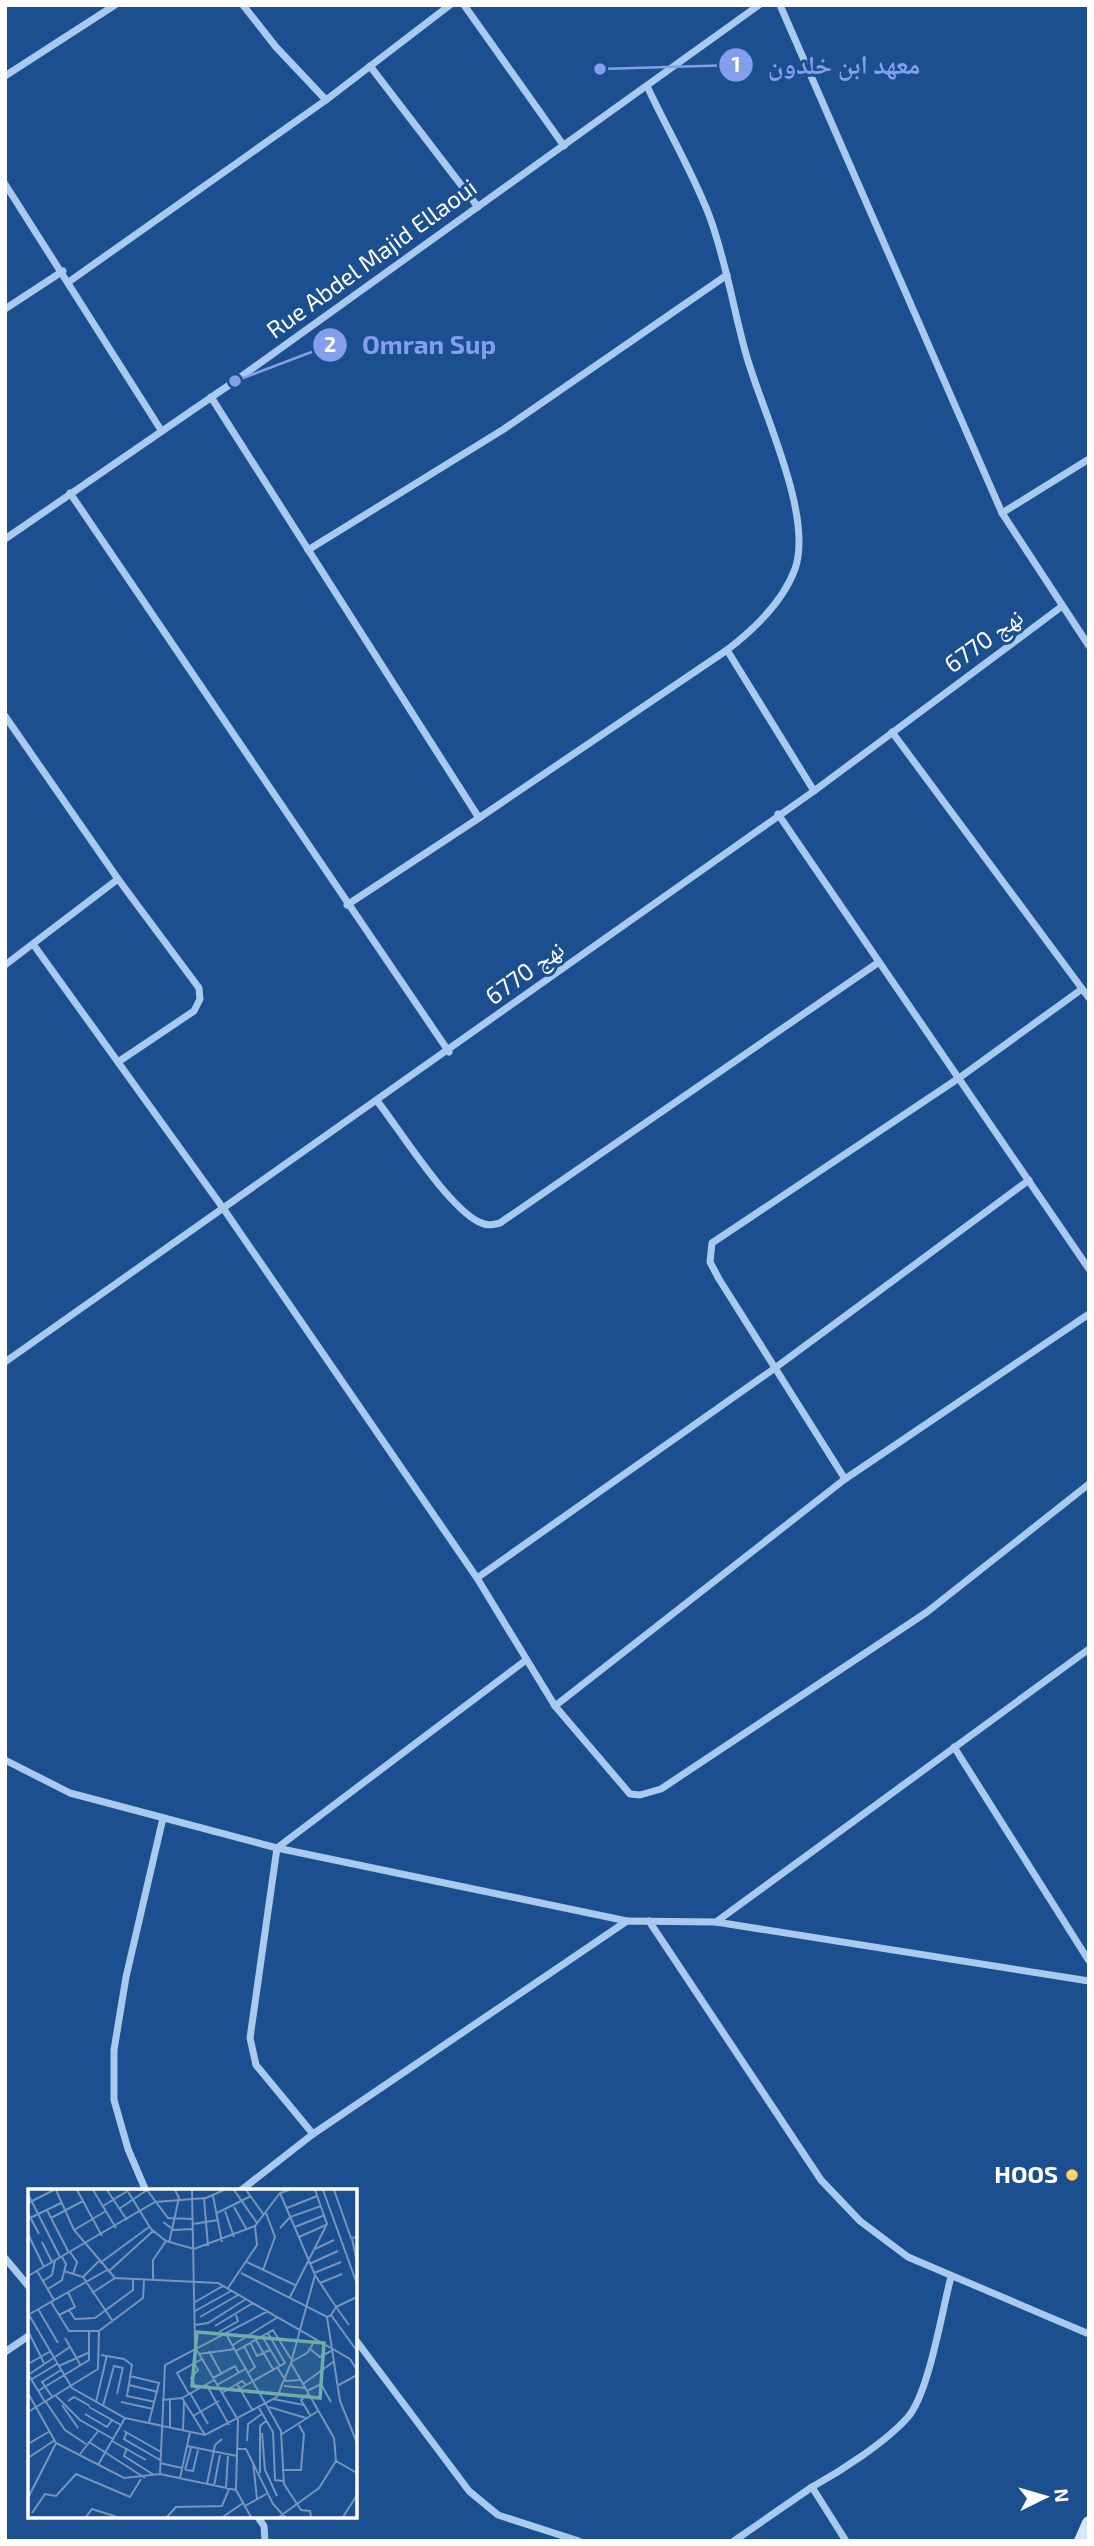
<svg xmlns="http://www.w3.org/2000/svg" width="1094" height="2546" viewBox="0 0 1094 2546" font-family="'Exo 2','Noto Naskh Arabic',sans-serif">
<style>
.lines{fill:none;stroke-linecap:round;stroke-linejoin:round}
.street{stroke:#a9c9ee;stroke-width:7}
.secondary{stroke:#d6e6fa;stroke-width:14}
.poi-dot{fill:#ffd166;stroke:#1b4f8f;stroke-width:2.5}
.labels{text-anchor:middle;stroke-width:6;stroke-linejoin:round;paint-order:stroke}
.street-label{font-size:24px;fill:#fff;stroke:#1b4f8f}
.poi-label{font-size:24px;font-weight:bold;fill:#fff;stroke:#1b4f8f;text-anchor:end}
.inset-road{fill:none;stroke:#7695bc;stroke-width:2}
.view{fill:#6fada8;fill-opacity:0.15;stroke:#6fada8;stroke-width:3.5}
.inset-edge{fill:none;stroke:#fff;stroke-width:3.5}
.leader{fill:none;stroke:#839eea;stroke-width:2.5}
.callout-dot{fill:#839eea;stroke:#1b4f8f;stroke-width:2.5}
.mark-label{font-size:21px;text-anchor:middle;font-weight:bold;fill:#fff}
.callout-label{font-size:26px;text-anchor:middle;font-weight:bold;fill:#839eea;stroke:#1b4f8f;stroke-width:6;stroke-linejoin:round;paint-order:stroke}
</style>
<rect width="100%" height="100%" fill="#1b4f8f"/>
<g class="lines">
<!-- street -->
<g class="street">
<path d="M 243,5 L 276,47 L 326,100 L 450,5"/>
<path d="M 464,5 L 564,146"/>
<path d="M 780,5 L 1002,513 L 1089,646"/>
<path d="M 370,66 L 478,207"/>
<path d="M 5,76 L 115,5"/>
<path d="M 647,86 C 667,129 692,171 709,215 C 726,260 733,308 746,354 C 761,409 814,515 795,569 C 783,602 753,630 727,650 L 814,791"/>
<path d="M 5,184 L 161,430"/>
<path d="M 70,281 L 326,100"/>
<path d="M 5,309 L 63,271"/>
<path d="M 211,397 L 479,818 L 347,905"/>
<path d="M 70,493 L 449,1052"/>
<path d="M 1002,513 L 1089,459"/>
<path d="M 5,539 L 235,381 L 759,5"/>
<path d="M 308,550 L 504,429 L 727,275"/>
<path d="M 5,716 L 118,879 L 199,988 L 200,999 L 194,1011 L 118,1062"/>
<path d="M 892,732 L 1089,998"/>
<path d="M 778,814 L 1089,1269"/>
<path d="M 479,818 L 727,650"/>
<path d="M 33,944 L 223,1208 L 477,1578 L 555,1706 L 630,1794 L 640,1795 L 661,1789 L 927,1612 L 1089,1484"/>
<path d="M 5,965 L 118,879"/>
<path d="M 378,1102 C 401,1132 448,1207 479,1222 C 487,1226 492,1225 500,1223 L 879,962"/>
<path d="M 5,1362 L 814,791 L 1061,607"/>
<path d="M 845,1479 L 719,1279 L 710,1262 L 712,1243 L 959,1078 L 1082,989"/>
<path d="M 477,1578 L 775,1368 L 1029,1180"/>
<path d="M 555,1706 L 845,1479 L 1089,1314"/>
<path d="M 954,1747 L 1089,1961"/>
<path d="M 5,1760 L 70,1793 L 277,1848 L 627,1921"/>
<path d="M 649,1921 L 821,2180 L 860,2221 L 908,2257 L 1089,2334"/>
<path d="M 716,1922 L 1089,1649"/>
<path d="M 313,2134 L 256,2065 L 250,2038 L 277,1848 L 526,1660"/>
<path d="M 146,2191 L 128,2149 L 114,2100 L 114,2050 L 126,1977 L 163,1818"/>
<path d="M 240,2191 L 313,2134 L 627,1921 L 716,1922 L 1089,1981"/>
<path d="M 5,2258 L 30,2288"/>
<path d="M 355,2339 L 469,2491 L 498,2515 L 579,2541"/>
<path d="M 5,2352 L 30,2335"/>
<path d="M 257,2516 L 264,2526 L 265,2541"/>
<path d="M 734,2541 L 812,2487"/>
<path d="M 846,2541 L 812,2487 C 841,2471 886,2442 908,2417 C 929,2393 942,2310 951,2277"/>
</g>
<!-- secondary -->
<path class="secondary" d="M 1081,2541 L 1089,2523"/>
</g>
<!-- markers -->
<circle class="poi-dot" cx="1072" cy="2175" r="7"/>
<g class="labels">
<!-- street labels -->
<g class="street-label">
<text transform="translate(372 259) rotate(-36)" y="8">Rue Abdel Majid Ellaoui</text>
<text transform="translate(984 641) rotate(-36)" y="8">نهج 6770</text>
<text transform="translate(525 973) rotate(-36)" y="8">نهج 6770</text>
</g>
<!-- poi labels -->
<g class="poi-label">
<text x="1058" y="2183">HOOS</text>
</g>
</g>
<!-- overview -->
<g transform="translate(28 2189)">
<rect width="329" height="329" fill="#1b4f8f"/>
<path class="inset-road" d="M 28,1 L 46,41 L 87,89 L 190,94 L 322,170 L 329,181M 49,1 L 74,47M 65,1 L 88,39M 79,1 L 99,31M 99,1 L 123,40 L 138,52 L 166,60 L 227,37 L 252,4 L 261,1M 119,1 L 140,29 L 165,30M 164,1 L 167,158 L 210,231 L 208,301 L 223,328M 206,1 L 229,34M 218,1 L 236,26M 295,1 L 329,95M 306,1 L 323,49 L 329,48M 252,4 L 287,86 L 308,118 L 303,126M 0,5 L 32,68M 185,7 L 194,53M 176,9 L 180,57M 0,14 L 26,1M 75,17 L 101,1M 206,18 L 219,41M 259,19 L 289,7M 91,20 L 119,1M 19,21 L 41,64M 197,22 L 206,48M 0,24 L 11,45M 189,24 L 223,7M 23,29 L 55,12M 0,30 L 33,14M 135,33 L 146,41 L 165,40M 165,35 L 190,31M 267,38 L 297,26M 252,39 L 262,28 L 293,17M 46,41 L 78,22M 0,45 L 16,78M 271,48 L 298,36M 324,50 L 329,73M 14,53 L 24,73M 141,54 L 151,9 L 147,1M 287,60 L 306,51M 42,63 L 49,73 L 45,85M 219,73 L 267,96M 72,74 L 121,38M 281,75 L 310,62M 235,81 L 247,48 L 238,24M 9,82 L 26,111M 36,82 L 55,88 L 84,131M 80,83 L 125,42M 213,84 L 299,128 L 303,126 L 329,162M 286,84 L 313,73M 287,86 L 263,174 L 306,249 L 308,272 L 329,284M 0,87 L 127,13 L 178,9 L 196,1M 55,88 L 71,72M 15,92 L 24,86 L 27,71M 125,92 L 125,71 L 138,52M 292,94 L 314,85M 200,99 L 229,56 L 227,37M 20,100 L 34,91 L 38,75 L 34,68M 64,104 L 87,89M 262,108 L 299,35 L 287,1M 23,113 L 41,142 L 71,142 L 115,109 L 116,91M 167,113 L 195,97M 10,120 L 30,154M 41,121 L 47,130 L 67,129 L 105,101 L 105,91M 167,122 L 203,102M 0,126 L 79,81M 1,126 L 44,199 L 97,229 L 177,246 L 249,208 L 263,174M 31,126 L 47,118 L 40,103M 172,128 L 210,106M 299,128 L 312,212 L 329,254M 167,136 L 180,134 L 218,110M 321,136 L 308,118 L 329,108M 187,137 L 225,114M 0,142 L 16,174M 191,143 L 210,132 L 208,126M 199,147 L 253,242 L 256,295 L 273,321 L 282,322 L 283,328M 234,147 L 252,177M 37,149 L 53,177M 228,151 L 245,180M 222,153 L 229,167 L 242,161M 205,156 L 250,128M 216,157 L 227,178 L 221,183M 282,160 L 292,168 L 303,162M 181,162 L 193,184M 208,162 L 245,141 L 263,170M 171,165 L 207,160M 73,166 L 96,170 L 104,176 L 99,207 L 127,213M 263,173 L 279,164 L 288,150M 166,174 L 170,181 L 163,189 L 169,200M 0,175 L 23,162M 31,177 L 62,163M 249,178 L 258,192 L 272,191M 0,185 L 17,213M 0,186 L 42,158M 102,187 L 131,194 L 121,233M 185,189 L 207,177 L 211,184M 4,190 L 29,175M 178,195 L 201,236M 209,195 L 225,222M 275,195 L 305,173M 101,196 L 130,203M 189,196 L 219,179M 256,197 L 277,199M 309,197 L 329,186M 211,200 L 257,174 L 240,144M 10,202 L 61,171 L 61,142M 279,202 L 293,195 L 303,213M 0,204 L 28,254 L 96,289 L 132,285 L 208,301M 162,204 L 180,235M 194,204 L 214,192 L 218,196M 89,205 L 95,178M 161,205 L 149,184 L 174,170M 280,205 L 273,211 L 282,226M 28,207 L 52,231 L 85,250M 25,209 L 14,193 L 33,181M 154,209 L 177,246M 245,210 L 276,216M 134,211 L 154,209 L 186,191M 40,212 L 46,208 L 62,217M 18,213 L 37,241 L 58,255M 68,213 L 79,166M 93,213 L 125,220M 34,216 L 50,239M 75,217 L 86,177 L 95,179M 61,218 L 93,236M 241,218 L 278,229M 231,219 L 245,243 L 247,291 L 255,292M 0,223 L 70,180 L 71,142M 57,225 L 79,238 L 84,231M 165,227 L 191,212M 142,238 L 142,211M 155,241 L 156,213M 96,242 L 133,263M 99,243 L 96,250 L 132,271M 234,244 L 237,281 L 249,307M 254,245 L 290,222M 84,252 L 118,271M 219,252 L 220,235 L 235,224M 61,253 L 117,289M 0,255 L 22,242M 159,257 L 209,267M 99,259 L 96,267 L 126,286M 209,260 L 218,260 L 245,315 L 257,328M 52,265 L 71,241M 0,269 L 27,251M 225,273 L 229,310M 132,274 L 154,279M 70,276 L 97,229M 157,281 L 163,259M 158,281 L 165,282 L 170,261M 254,281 L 273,281 L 276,245 L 271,236M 232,284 L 232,237 L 239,231M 132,285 L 137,176 L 240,122M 152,289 L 162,243M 179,295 L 187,256 L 194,250M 186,297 L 192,266M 198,299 L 200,267M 0,309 L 28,254M 217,317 L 240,304M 4,324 L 17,305 L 28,307 L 48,285 L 102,308 L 113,290M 58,328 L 64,320 L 89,328M 139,328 L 148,318 L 194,317 L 201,300M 195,328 L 215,314M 251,328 L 291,299 L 308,272M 315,328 L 329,306"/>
<path class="view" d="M 169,143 L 296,154 L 292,209 L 164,197 Z"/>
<rect width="329" height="329" class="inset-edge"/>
</g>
<!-- callouts -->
<path class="leader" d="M600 69L736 65M235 381L330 345"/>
<g class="callout-dot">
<circle cx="600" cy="69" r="7"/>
<circle cx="235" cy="381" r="7"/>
<circle cx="736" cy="65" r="18"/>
<circle cx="330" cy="345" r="18"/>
</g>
<g class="mark-label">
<text x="736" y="72">1</text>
<text x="330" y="352">2</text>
</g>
<g class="callout-label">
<text x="844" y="74">معهد ابن خلدون</text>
<text x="429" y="354">Omran Sup</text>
</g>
<!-- border -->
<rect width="1094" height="2546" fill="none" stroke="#ffffff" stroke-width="14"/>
<!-- north arrow -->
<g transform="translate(1045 2497) rotate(85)" stroke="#1b4f8f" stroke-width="5" paint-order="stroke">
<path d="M0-5L12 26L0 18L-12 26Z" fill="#ffffff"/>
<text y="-10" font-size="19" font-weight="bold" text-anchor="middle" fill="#ffffff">N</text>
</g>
</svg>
